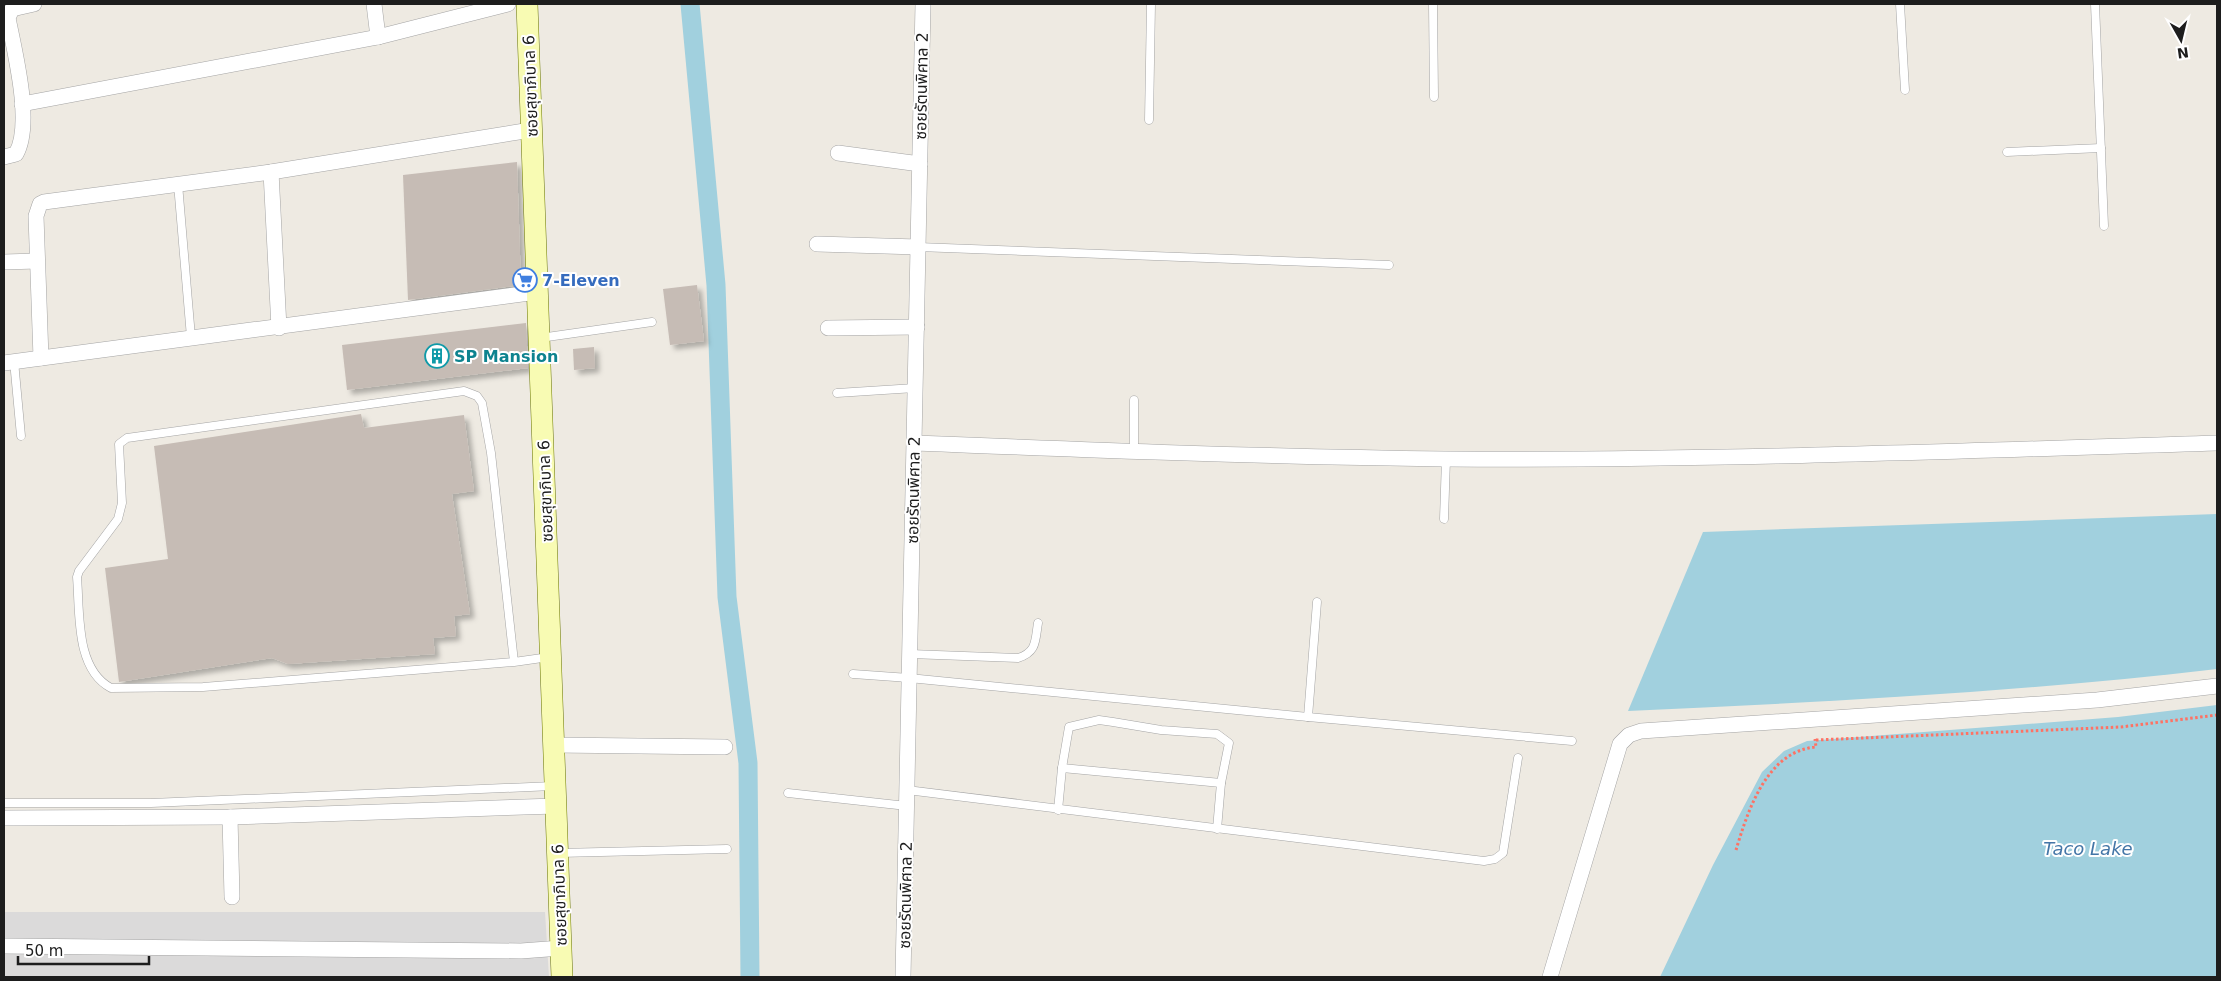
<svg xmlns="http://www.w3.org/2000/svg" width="2221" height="981" viewBox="0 0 2221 981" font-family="'DejaVu Sans','Noto Sans Thai',sans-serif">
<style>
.residential{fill:#dbdada}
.water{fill:#a1d0de}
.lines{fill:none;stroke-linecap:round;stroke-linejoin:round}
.canal{stroke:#a1d0de;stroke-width:19}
.building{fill:#c6bcb5;filter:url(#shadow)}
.lane-casing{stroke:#a4a4a4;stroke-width:9}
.street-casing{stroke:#a4a4a4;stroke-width:16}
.secondary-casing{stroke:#6a7602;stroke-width:22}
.path{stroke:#fe7264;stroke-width:3;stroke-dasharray:2.5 2.5;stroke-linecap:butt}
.lane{stroke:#fff;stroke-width:8}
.street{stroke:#fff;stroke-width:15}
.secondary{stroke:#f8fbb3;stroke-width:21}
.labels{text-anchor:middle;stroke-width:4;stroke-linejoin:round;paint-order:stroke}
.street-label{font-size:16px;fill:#1d1d1d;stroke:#fff}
.shop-label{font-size:16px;font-weight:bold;fill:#366cbe;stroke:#fff;text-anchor:start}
.culture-label{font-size:16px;font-weight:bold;fill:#0d838f;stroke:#fff;text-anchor:start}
.water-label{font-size:18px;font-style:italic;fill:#4476a7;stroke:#fff}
</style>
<defs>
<filter id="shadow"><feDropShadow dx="4.5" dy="4.5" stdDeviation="2.5" flood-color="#0004"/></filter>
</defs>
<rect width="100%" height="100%" fill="#eeeae2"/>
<!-- residential -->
<path class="residential" d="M 4,912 L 545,912 L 549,977 L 4,977 Z"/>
<!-- water -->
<g class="water">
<path d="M 2217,514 L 2217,669 C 2022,692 1825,702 1628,711 L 1703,532 Z"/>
<path d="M 2217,705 L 2217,977 L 1660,977 L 1713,865 L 1762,772 L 1784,751 L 1807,741 L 2118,717 Z"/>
</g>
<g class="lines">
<!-- canal -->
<path class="canal" d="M 690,4 L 716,285 L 727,597 L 748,763 L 750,977"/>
</g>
<!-- building -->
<g class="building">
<path d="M 517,162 L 521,285 L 408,300 L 403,175 Z"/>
<path d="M 697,285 L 704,341 L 670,345 L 663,289 Z"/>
<path d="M 526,323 L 528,368 L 347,390 L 342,345 Z"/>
<path d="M 594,347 L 595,368 L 574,370 L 573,349 Z"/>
<path d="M 361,414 L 364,428 L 464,415 L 474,491 L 452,494 L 470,614 L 454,616 L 456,636 L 433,638 L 435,654 L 288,664 L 272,658 L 119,682 L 105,568 L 168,559 L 154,446 Z"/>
</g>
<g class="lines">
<!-- lane casing -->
<g class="lane-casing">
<g id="lane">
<path d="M 1433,4 L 1434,97"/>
<path d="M 1900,4 L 1905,90"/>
<path d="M 2095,4 L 2104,226"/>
<path d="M 1149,120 L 1151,4"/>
<path d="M 2007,152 L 2101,148"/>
<path d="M 178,184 L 191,337"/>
<path d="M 918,247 L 1389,265"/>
<path d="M 540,338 L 652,322"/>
<path d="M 14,361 L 21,436"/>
<path d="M 837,393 L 915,388"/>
<path d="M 1134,452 L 1134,400"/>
<path d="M 1444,519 L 1446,459"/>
<path d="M 910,654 L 1018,658 C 1037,652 1035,641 1038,623"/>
<path d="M 514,662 L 491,453 L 482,403 L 477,396 L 464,391 L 127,438 L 119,444 L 122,503 L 118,519 L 79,571 L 77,577 C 80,612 75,669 111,688 L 203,687 L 514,662 L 549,657"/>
<path d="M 853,674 L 909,678 L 1308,717 L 1572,741"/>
<path d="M 1308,717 L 1317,602"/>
<path d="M 1062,768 L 1221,783"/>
<path d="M 907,790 L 1484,861 L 1495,859 L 1503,853 L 1518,758"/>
<path d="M 788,793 L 907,806"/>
<path d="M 4,803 L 151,803 L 553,786"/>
<path d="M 1058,810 L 1062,768 L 1069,727 L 1099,720 L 1113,722 L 1161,730 L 1217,734 L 1229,743 L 1221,783 L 1217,829"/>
<path d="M 559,853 L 727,849"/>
</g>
</g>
<!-- street casing -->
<g class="street-casing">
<g id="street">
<path d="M 374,4 L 378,37"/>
<path d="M 22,104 L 378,37 L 508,4"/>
<path d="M 838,153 L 920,164"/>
<path d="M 4,157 L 16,154 C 33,124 15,53 8,18 L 12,9 L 34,4"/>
<path d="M 271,172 L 279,328"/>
<path d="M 817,244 L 918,247"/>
<path d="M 4,262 L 37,261"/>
<path d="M 828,328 L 917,327"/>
<path d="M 41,358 L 36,216 L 40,204 L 44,202 L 271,172 L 531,130"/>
<path d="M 4,363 L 537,292"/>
<path d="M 914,443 C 1091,450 1268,457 1445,459 C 1702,461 1960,451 2217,443"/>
<path d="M 554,745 L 725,747"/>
<path d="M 230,817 L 232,897"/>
<path d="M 4,818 L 230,817 L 556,806"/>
<path d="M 4,946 L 521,951 L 561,948"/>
<path d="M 903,977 L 923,4"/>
<path d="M 1550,977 L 1620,744 L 1629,735 L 1641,731 L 2097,700 L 2217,686"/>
</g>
</g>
<!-- secondary casing -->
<g class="secondary-casing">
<path id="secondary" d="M 527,4 L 562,977"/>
</g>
<!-- path -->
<g class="path">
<path d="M 1816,740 L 2121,727 L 2217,715"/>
<path d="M 1736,850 C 1748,810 1767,751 1816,747 L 1815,739"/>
</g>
<!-- lane -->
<use href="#lane" class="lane"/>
<!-- street -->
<use href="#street" class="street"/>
<!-- secondary -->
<use href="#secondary" class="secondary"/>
</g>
<!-- icons -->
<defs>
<g id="supermarket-ring" transform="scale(1.25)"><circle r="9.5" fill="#fff" stroke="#3f7fe0" stroke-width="1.5"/><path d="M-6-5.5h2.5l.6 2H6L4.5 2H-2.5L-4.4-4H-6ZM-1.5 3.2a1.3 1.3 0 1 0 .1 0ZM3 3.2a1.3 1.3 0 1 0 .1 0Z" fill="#3f7fe0"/></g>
<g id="building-ring" transform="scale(1.25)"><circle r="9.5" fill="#fff" stroke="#0f9aa8" stroke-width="1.5"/><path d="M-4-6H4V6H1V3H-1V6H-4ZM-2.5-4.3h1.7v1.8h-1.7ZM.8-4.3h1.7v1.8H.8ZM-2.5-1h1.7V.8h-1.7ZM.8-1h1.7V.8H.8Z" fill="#0f9aa8"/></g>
</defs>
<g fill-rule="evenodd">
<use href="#supermarket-ring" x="525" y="280"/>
<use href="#building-ring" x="437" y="356"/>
</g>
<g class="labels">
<!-- street labels -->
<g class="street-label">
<text transform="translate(530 86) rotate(-92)" y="6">ซอยสุขาภิบาล 6</text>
<text transform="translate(921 86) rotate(-89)" y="6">ซอยรัตนพิศาล 2</text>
<text transform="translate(913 490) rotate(-89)" y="6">ซอยรัตนพิศาล 2</text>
<text transform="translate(545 491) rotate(-92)" y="6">ซอยสุขาภิบาล 6</text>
<text transform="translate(559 895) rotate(-92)" y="6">ซอยสุขาภิบาล 6</text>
<text transform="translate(905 895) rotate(-89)" y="6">ซอยรัตนพิศาล 2</text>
</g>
<!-- shop labels -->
<g class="shop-label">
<text x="542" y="286">7-Eleven</text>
</g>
<!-- culture labels -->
<g class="culture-label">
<text x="454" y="362">SP Mansion</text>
</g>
<!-- water labels -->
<g class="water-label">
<text x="2088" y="855">Taco Lake</text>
</g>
</g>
<!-- border -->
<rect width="2221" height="981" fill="none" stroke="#1d1d1d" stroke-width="10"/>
<!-- north arrow -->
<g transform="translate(2181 40) rotate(172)" stroke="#ffffff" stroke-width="4" paint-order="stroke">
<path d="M0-4L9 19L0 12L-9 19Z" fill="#1d1d1d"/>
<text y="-8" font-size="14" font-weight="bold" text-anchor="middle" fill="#1d1d1d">N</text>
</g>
<!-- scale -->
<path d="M18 956v8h131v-8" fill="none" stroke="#1d1d1d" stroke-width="2.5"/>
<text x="25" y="956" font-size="15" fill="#1d1d1d" stroke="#ffffff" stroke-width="4" paint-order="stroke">50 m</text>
</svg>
